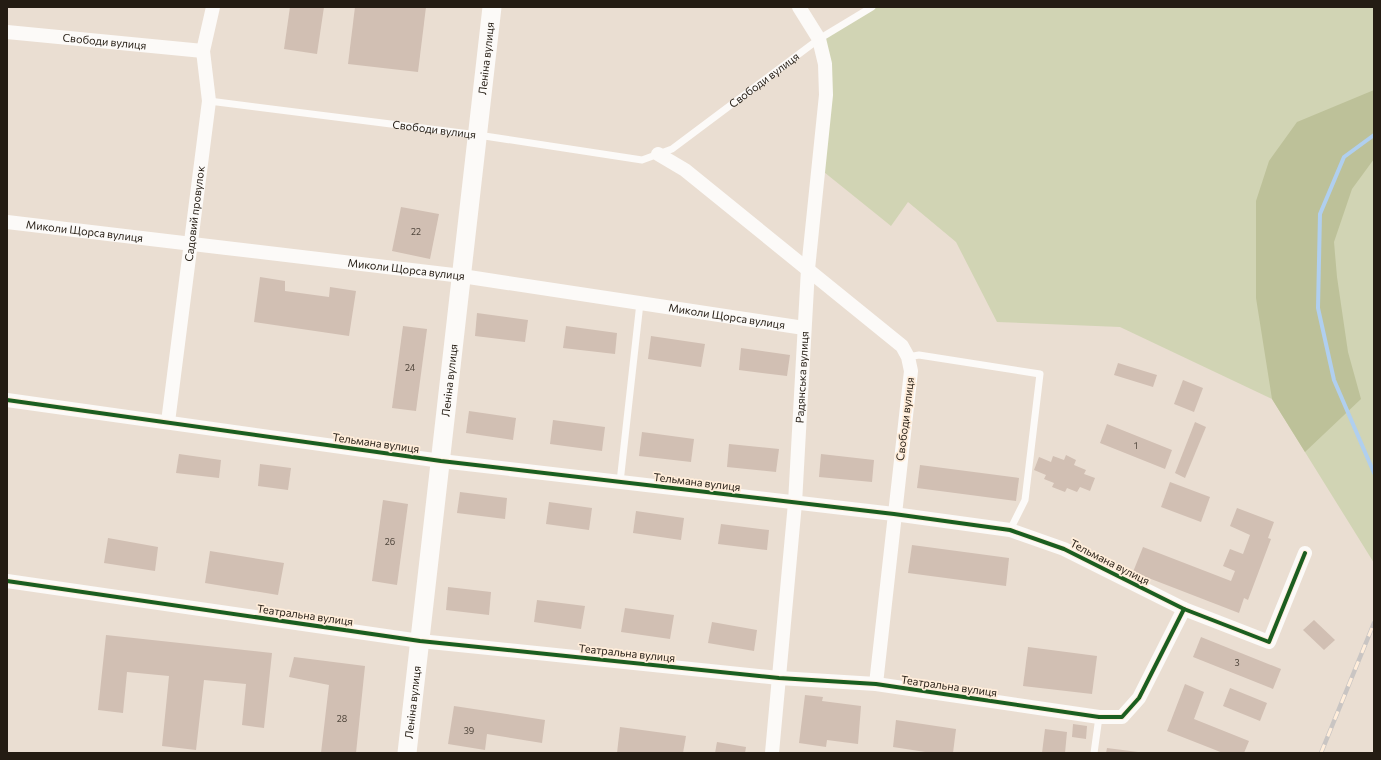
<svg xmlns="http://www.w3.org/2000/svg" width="1381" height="760" viewBox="0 0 1381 760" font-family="Commissioner,sans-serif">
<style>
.green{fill:#d1d4b4}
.forest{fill:#bdc199}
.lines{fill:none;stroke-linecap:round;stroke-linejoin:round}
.stream{stroke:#b0cfef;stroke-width:4}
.building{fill:#d1bfb3}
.lane{stroke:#fcfaf8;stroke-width:7}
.street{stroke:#fcfaf8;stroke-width:14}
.secondary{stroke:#fcfaf8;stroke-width:19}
.rail-casing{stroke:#c9c5c3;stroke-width:4.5}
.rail{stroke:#ffedda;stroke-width:3;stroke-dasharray:9;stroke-linecap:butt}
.cycleway-casing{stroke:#ffedda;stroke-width:6}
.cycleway{stroke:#1b5e20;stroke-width:4}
.labels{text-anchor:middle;stroke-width:3.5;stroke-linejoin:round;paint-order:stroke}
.number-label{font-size:9px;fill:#4f453b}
.street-label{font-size:11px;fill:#241c13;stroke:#ffedda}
</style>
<rect width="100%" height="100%" fill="#eaded2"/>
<!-- green -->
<path class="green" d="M 872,7 L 1374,7 L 1374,563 L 1272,399 L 1120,327 L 997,322 L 956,242 L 908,202 L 891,226 L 819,168 L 819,39 Z"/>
<!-- forest -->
<path class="forest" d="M 1374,90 L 1374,159 L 1352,189 L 1334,242 L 1337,277 L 1348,352 L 1361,399 L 1305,452 L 1272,399 L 1256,298 L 1256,201 L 1269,161 L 1297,122 Z"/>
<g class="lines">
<!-- stream -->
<path class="stream" d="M 1374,135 L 1344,157 L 1320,214 L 1318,308 L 1334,380 L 1374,473"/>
</g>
<!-- building -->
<g class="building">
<path d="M 290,7 L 324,7 L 317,54 L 284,49 Z"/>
<path d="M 355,7 L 426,7 L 418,72 L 348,64 Z"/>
<path d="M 401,207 L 439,214 L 430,259 L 392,251 Z"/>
<path d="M 260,277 L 285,281 L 285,291 L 329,297 L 330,287 L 356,291 L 349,336 L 254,322 Z"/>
<path d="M 477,313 L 528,320 L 525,342 L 475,336 Z"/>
<path d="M 403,326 L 427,329 L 416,411 L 392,408 Z"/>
<path d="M 566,326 L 617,333 L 615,354 L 563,348 Z"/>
<path d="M 651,336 L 705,344 L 701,367 L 648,359 Z"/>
<path d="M 741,348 L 790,355 L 787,376 L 739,370 Z"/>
<path d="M 1118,363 L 1157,375 L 1153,387 L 1114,375 Z"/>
<path d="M 1183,380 L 1203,388 L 1194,412 L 1174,404 Z"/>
<path d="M 469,411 L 516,418 L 513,440 L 466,433 Z"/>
<path d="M 553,420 L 605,427 L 602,451 L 550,444 Z"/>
<path d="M 1195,422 L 1206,427 L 1185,478 L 1175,473 Z"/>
<path d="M 1107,424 L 1172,450 L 1165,469 L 1100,443 Z"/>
<path d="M 642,432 L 694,439 L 691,462 L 639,456 Z"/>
<path d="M 729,444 L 779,449 L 776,472 L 727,467 Z"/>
<path d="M 179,454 L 221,460 L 219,478 L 176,473 Z"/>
<path d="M 821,454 L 874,460 L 872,482 L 819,477 Z"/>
<path d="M 1066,455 L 1076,460 L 1074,465 L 1086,470 L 1084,474 L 1095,478 L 1090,491 L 1080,487 L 1077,492 L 1067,488 L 1065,492 L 1052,487 L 1054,483 L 1044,479 L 1046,475 L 1034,470 L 1039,457 L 1051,462 L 1053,456 L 1064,460 Z"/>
<path d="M 260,464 L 291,468 L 288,490 L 258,486 Z"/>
<path d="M 920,465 L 1019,478 L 1016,501 L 917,488 Z"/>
<path d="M 1170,482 L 1210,497 L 1201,522 L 1161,507 Z"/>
<path d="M 460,492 L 507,498 L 505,519 L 457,513 Z"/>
<path d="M 383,500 L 408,504 L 397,585 L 372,581 Z"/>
<path d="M 549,502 L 592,508 L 589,530 L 546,524 Z"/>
<path d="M 1237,508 L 1274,522 L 1268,538 L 1271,539 L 1248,600 L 1244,598 L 1239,613 L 1133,572 L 1143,547 L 1231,581 L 1235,571 L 1223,566 L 1230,549 L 1243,554 L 1250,535 L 1230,526 Z"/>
<path d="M 636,511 L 684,518 L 681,540 L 633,533 Z"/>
<path d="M 721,524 L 769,530 L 767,550 L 718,544 Z"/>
<path d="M 108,538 L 158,547 L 155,571 L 104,563 Z"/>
<path d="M 912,545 L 1009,558 L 1006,586 L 908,573 Z"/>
<path d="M 210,551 L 284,563 L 278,595 L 205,583 Z"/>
<path d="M 448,587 L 491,592 L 489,615 L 446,610 Z"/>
<path d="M 537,600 L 585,606 L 581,629 L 534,622 Z"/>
<path d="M 625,608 L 674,615 L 670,639 L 621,632 Z"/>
<path d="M 1314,620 L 1335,640 L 1324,650 L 1303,630 Z"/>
<path d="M 712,622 L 757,630 L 754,651 L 708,643 Z"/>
<path d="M 106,635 L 272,653 L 264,728 L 242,725 L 246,684 L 204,680 L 196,750 L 162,746 L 169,676 L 127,672 L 123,713 L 98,710 Z"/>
<path d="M 1201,637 L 1281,669 L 1273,689 L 1193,657 Z"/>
<path d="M 1028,647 L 1097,656 L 1092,694 L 1023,686 Z"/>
<path d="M 294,657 L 365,666 L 356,753 L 321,753 L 329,685 L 289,677 Z"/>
<path d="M 1185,684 L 1204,692 L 1194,719 L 1249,741 L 1244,753 L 1223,753 L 1167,731 Z"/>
<path d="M 1230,688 L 1267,703 L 1260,721 L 1223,706 Z"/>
<path d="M 805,695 L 823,697 L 822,701 L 861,706 L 858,744 L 827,740 L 826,747 L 799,743 Z"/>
<path d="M 454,706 L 545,720 L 542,743 L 487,734 L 485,750 L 448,744 Z"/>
<path d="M 896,720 L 956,729 L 953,753 L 932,753 L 893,747 Z"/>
<path d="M 1073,724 L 1087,726 L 1086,739 L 1072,737 Z"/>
<path d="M 620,727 L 686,736 L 683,753 L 617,753 Z"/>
<path d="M 1045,729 L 1067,732 L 1065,753 L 1042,753 Z"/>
<path d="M 717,742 L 746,747 L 745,753 L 715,753 Z"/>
<path d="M 1107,748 L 1138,752 L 1138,753 L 1106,753 Z"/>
</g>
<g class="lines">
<!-- lane -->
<g class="lane">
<path id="s1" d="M 209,101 L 478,135 L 642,160 L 672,149 L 819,39 L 872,7"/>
<path d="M 908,357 L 919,355 L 1040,374 L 1025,500 L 1010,530"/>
<path d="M 620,482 L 640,303"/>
<path d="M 1094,753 L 1099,717"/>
</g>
<!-- street -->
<g class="street">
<path id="s2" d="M 7,32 L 203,51"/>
<path d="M 658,154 L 685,170 L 902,346 L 908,357 L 911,371 L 876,684"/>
<path id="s3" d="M 7,222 L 462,276 L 804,328"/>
<path d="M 7,400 L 441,461 L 894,514 L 1010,530 L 1064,549 L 1184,609 L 1269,642 L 1305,553"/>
<path id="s4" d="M 168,422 L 209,101 L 203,51 L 213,7"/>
<path d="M 7,581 L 420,641 L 779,678 L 876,684 L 1099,717 L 1122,717 L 1139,698 L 1184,609"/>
<path id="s5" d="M 772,753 L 795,503 L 808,269 L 826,95 L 825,64 L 819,39 L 799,7"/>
</g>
<!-- secondary -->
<path class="secondary" id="s6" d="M 407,753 L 492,7"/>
<!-- rail casing -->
<g class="rail-casing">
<path id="rail" d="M 1321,753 L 1374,623"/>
</g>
<!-- rail -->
<use href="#rail" class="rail"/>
<!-- cycleway casing -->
<g class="cycleway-casing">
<g id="cycleway">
<path d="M 7,400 L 441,461 L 894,514 L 1010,530 L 1064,549 L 1184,609 L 1269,642 L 1305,553"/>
<path d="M 7,581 L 420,641 L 779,678 L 876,684 L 1099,717 L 1122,717 L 1139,698 L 1184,609"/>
</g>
</g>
<!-- cycleway -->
<use href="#cycleway" class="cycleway"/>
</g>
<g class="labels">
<!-- number labels -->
<g class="number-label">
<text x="416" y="235">22</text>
<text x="410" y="371">24</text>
<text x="1136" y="449">1</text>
<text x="390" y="545">26</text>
<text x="1237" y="666">3</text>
<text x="342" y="722">28</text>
<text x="469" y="734">39</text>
</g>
<!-- street labels -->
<g class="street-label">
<text dy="4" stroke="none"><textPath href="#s2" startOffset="98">Свободи вулиця</textPath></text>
<text dy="4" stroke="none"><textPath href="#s6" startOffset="699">Леніна вулиця</textPath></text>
<text dy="4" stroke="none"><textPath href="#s1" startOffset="584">Свободи вулиця</textPath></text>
<text dy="4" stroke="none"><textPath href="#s1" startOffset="227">Свободи вулиця</textPath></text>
<text dy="4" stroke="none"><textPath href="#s4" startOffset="210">Садовий провулок</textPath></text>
<text dy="4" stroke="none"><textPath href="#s3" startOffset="78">Миколи Щорса вулиця</textPath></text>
<text dy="4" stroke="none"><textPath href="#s3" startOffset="402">Миколи Щорса вулиця</textPath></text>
<text dy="4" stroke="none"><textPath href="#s3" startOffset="726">Миколи Щорса вулиця</textPath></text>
<text dy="4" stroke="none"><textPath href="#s5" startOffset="377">Радянська вулиця</textPath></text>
<text dy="4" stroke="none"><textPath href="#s6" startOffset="375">Леніна вулиця</textPath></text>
<text transform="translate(905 419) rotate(-83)" y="4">Свободи вулиця</text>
<text transform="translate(376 443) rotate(8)" y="4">Тельмана вулиця</text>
<text transform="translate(697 482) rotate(7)" y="4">Тельмана вулиця</text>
<text transform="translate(1110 562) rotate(27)" y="4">Тельмана вулиця</text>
<text transform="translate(305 615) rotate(8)" y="4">Театральна вулиця</text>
<text transform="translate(627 653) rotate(6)" y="4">Театральна вулиця</text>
<text transform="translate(949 686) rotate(8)" y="4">Театральна вулиця</text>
<text dy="4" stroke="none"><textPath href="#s6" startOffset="51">Леніна вулиця</textPath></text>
</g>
</g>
<!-- border -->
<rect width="1381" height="760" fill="none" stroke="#241c13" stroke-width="16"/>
</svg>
